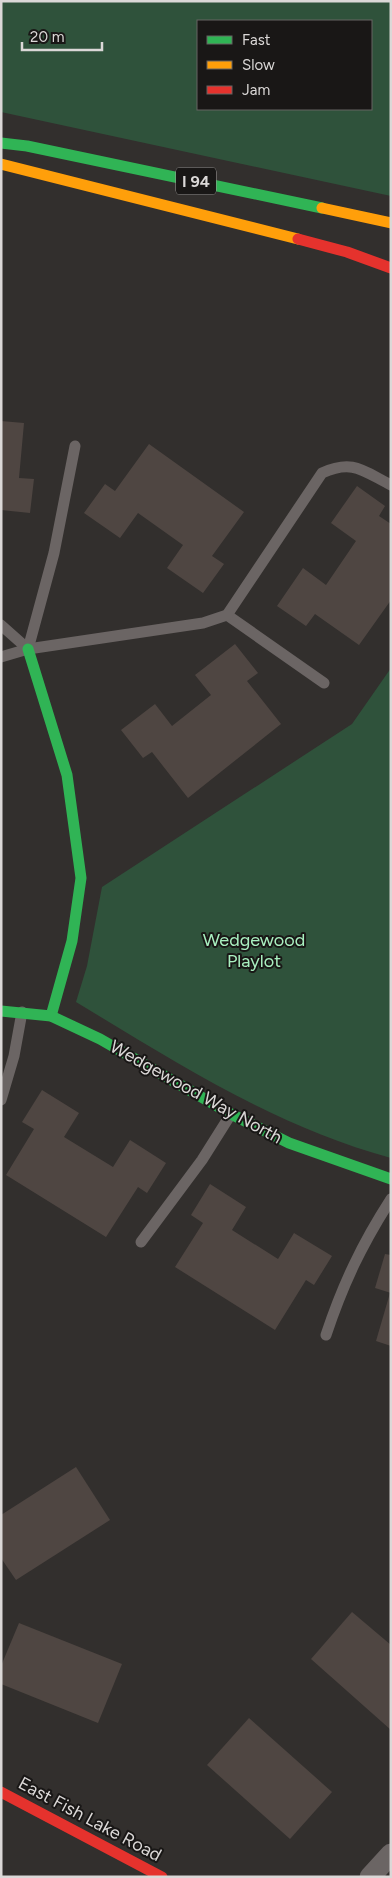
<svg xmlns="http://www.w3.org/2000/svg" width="392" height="1878" viewBox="0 0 392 1878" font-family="Figtree,sans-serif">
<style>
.green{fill:#2f523b;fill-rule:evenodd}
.building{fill:#4f4642}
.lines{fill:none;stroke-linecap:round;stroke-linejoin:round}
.lane{stroke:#6b6564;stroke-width:11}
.street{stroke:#6b6564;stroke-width:21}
.fast{stroke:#30b455;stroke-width:11}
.slow{stroke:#ff9f0a;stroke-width:11}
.jam{stroke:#e5322d;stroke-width:11}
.labels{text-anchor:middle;stroke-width:4;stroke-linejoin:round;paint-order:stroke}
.shield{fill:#191716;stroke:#a19e9d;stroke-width:1}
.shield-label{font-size:16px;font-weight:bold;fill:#dbd8d7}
.park-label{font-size:18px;fill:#a9f0c0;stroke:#191716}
.street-label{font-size:18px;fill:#dbd8d7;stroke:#191716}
</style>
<rect width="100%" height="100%" fill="#322f2d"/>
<!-- green -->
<g class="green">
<path d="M 1,1 L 391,1 L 391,196 L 1,112 ZM 198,21 L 371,21 L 371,109 L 198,109 Z"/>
<path d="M 391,668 L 391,1158 C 276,1127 177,1063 76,1002 L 87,966 L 102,887 L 352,724 Z"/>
</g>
<!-- building -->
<g class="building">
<path d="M 1,421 L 24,423 L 19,478 L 34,479 L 30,513 L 1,510 Z"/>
<path d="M 149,444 L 244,512 L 212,556 L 224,564 L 203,593 L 167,568 L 183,545 L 138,513 L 120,538 L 84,513 L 105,484 L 115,491 Z"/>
<path d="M 357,486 L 385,506 L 379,516 L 391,524 L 391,600 L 359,645 L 315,614 L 306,626 L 277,606 L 303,568 L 326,585 L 356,541 L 331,523 Z"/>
<path d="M 235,644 L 258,673 L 247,681 L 281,724 L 188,798 L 152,752 L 143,758 L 121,730 L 155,704 L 172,726 L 211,695 L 195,675 Z"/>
<path d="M 42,1090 L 79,1113 L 64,1137 L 113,1167 L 130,1140 L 166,1163 L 147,1193 L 138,1187 L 106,1237 L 6,1175 L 34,1129 L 22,1122 Z"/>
<path d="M 210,1184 L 246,1207 L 232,1230 L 278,1259 L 294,1233 L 332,1256 L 314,1285 L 306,1280 L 275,1330 L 175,1267 L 203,1223 L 191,1215 Z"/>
<path d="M 385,1254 L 391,1255 L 391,1293 L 375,1288 Z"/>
<path d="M 390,1293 L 391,1293 L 391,1346 L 376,1341 Z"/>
<path d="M 76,1467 L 110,1520 L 16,1580 L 1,1558 L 1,1515 Z"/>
<path d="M 352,1612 L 391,1645 L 391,1730 L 311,1659 Z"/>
<path d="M 19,1623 L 122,1664 L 98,1723 L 1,1684 L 1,1666 Z"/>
<path d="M 249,1718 L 332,1792 L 290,1839 L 207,1765 Z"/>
</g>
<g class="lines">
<!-- lane -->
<g class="lane">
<path d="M 227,615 L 324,683"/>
<path d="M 1,625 L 28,649"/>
<path d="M 28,649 L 54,553 L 75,446"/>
<path d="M 1,657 L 28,649 L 203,623 L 227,615 L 322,473 C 353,459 363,471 391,485"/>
<path d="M 1,1100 L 14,1056 L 22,1012"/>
<path d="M 141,1242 L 202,1160 L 231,1114"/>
<path d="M 326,1335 C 343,1284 362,1244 391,1199"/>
</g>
<!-- street -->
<path class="street" d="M 370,1877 L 391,1854"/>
<!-- fast -->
<g class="fast">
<path d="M 1,143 L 27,146 L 322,208"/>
<path d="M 28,649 L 67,775 L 81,878 L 72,941 L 51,1016"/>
<path d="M 1,1011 L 51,1016 L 100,1039 L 231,1114 L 289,1143 L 391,1179"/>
</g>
<!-- slow -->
<g class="slow">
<path d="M 1,164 L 298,239"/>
<path d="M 322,208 L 391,223"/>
</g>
<!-- jam -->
<g class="jam">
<path d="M 298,239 L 347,252 L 391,268"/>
<path d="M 1,1792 L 162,1877"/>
</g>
</g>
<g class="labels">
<!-- shield labels -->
<rect class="shield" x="176" y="167.5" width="40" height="27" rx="4"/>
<g class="shield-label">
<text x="196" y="187">I 94</text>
</g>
<!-- park labels -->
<g class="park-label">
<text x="254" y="946">Wedgewood<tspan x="254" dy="21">Playlot</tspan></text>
</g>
<!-- street labels -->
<g class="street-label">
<text transform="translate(196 1092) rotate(29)" y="6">Wedgewood Way North</text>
<text transform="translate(90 1819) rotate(28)" y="6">East Fish Lake Road</text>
</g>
</g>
<!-- border -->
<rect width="392" height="1878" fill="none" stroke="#dbd8d7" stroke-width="5"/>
<!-- legend -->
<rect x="197" y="20" width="175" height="90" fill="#191716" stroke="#676463"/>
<rect x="207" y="36" width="25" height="8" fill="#30b455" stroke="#676463"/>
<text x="242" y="45" font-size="15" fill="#dbd8d7">Fast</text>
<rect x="207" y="61" width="25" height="8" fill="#ff9f0a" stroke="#676463"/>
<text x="242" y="70" font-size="15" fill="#dbd8d7">Slow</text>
<rect x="207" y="86" width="25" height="8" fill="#e5322d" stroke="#676463"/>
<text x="242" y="95" font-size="15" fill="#dbd8d7">Jam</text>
<!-- scale -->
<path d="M22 42v8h80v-8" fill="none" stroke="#dbd8d7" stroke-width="2.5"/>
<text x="30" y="42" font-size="15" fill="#dbd8d7" stroke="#191716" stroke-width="4" paint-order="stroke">20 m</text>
</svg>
